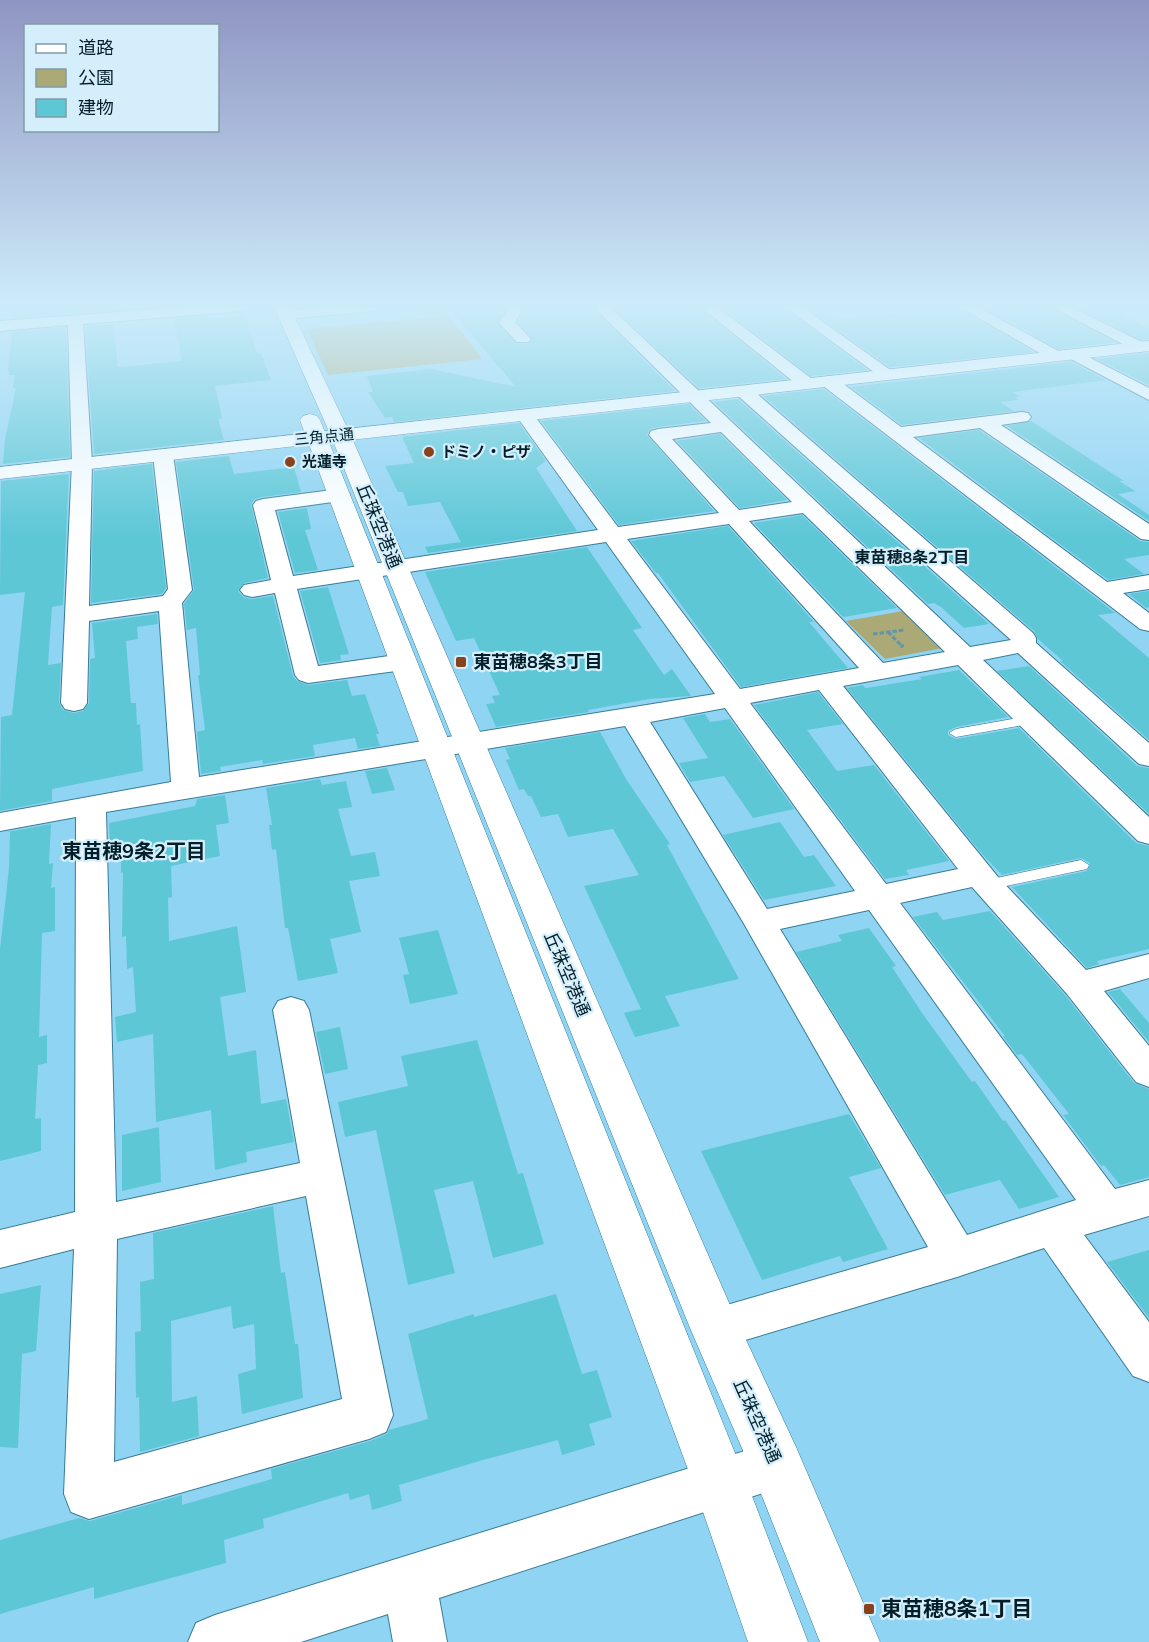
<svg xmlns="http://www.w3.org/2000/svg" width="1149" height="1642" viewBox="0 0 1149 1642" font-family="Mulish,'Noto Sans JP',sans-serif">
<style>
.green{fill:#abaa76}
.building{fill:#5dc7d6}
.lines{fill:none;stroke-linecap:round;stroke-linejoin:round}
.service-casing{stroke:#377c97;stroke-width:1}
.minor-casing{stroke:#377c97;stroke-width:2}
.tertiary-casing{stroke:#377c97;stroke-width:1}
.secondary-casing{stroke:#377c97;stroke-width:1}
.path-far1{stroke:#5f95ad;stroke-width:3;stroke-dasharray:4.5 2;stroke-linecap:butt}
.path{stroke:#5f95ad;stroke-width:4;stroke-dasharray:6 3;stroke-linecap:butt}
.service{fill:#fff;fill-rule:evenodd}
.minor{fill:#fff;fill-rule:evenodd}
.tertiary{fill:#fff;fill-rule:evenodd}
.secondary{fill:#fff;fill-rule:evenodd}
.poi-dot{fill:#89431c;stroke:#d4effb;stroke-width:2}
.labels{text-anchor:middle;stroke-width:4.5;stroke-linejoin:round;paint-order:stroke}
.far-street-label{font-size:15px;fill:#021f2a;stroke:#d4effb}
.far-poi-label{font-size:15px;font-weight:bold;fill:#021f2a;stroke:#d4effb;text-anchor:start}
.far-neighbourhood-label{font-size:16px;font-weight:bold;fill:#021f2a;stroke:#d4effb}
.street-label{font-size:18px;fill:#021f2a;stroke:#d4effb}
.poi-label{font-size:18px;font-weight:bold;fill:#021f2a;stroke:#d4effb;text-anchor:start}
.neighbourhood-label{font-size:20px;font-weight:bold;fill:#021f2a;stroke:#d4effb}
.near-poi-label{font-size:21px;font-weight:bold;fill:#021f2a;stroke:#d4effb;text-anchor:start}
</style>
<rect width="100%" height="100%" fill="#90d4f3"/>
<!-- green -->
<g class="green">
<path d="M 449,316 L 482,359 L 328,375 L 307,329 Z"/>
<path d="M 903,611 L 943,648 L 885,659 L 846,621 Z"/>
</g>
<!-- building -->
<g class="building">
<path d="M 14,307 L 78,307 L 77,310 L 111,308 L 111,310 L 13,318 Z"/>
<path d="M 448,307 L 504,307 L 505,310 L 497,323 L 517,344 L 529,344 L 533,339 L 518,322 L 524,311 L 523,307 L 592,307 L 675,391 L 394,422 L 392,417 L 385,418 L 368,392 L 373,392 L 367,376 L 431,369 L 516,387 Z"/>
<path d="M 613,307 L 699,307 L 786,379 L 699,388 Z"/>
<path d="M 721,307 L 783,307 L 867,370 L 811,376 Z"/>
<path d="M 806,307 L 819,307 L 837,319 L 958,307 L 1033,352 L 890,367 Z"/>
<path d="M 983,307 L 1050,307 L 1115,342 L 1059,349 Z"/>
<path d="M 1076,307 L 1104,307 L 1149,329 L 1149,339 L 1142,340 Z"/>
<path d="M 207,316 L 208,319 L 245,316 L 257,353 L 261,353 L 271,380 L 215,386 L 222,418 L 218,419 L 224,440 L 94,454 L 85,326 L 113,324 L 118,367 L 182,361 L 174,319 Z"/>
<path d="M 66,327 L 70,457 L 3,464 L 5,439 L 16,388 L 13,388 L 15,375 L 9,375 L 8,369 L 12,332 Z"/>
<path d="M 1149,353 L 1149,385 L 1097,359 Z"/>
<path d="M 1071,362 L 1106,380 L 1012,392 L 1020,397 L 1015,397 L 1019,400 L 1000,402 L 1014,411 L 902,425 L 851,387 Z"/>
<path d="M 824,389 L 1115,613 L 1098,615 L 1149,658 L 1149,740 L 1060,661 L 1063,661 L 1038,639 L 1034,631 L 763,396 Z"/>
<path d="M 738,399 L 989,624 L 964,628 L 941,607 L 934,603 L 928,604 L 714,402 Z"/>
<path d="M 689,404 L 706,421 L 657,427 L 650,429 L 647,435 L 714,511 L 619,525 L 541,421 Z"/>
<path d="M 1031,421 L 1124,481 L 1119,481 L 1135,491 L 1118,494 L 1149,515 L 1149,521 L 1007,426 Z"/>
<path d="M 519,423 L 546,461 L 536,468 L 577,531 L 428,553 L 425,547 L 461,542 L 440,502 L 408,506 L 403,492 L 398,492 L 385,466 L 414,463 L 402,437 Z"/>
<path d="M 979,430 L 1140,541 L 1149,542 L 1149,555 L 1124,559 L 1144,574 L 1108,580 L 919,438 Z"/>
<path d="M 720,434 L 787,500 L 740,508 L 677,441 Z"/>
<path d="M 229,456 L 234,474 L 294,467 L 301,492 L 262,497 L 255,499 L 251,504 L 268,578 L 244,583 L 238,591 L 243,597 L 251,599 L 273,596 L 293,676 L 297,681 L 308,685 L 347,680 L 352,696 L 365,694 L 379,734 L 376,734 L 380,746 L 358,749 L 355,738 L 313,745 L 315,756 L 263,764 L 262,760 L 220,767 L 221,771 L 201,774 L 197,732 L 205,730 L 198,675 L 200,675 L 196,628 L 187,630 L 184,604 L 194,590 L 176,462 Z"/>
<path d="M 152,464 L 166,588 L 162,594 L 91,603 L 94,471 Z"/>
<path d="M 69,474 L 63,605 L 52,607 L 48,665 L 61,663 L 59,703 L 63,710 L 74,713 L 83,711 L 89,703 L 90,659 L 95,658 L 92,623 L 157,614 L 158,624 L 137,627 L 138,639 L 126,641 L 131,703 L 136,703 L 137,725 L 140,724 L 143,771 L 52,789 L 52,801 L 0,811 L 1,717 L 12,715 L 25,592 L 0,595 L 1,481 Z"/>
<path d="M 307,508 L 311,529 L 305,530 L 318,570 L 295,573 L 278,512 Z"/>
<path d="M 802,515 L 897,608 L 843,617 L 754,523 Z"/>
<path d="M 728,526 L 814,622 L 809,622 L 848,668 L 741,687 L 658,573 L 656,573 L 631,541 Z"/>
<path d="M 587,547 L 642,628 L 633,630 L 664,675 L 672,669 L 691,696 L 649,699 L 588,710 L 589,712 L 496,727 L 486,704 L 495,703 L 492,696 L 500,695 L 474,638 L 456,641 L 425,572 Z"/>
<path d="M 328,587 L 349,654 L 340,655 L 341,660 L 320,663 L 300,591 Z"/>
<path d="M 1149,591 L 1149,607 L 1146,608 L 1129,594 Z"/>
<path d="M 1029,666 L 1137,766 L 1149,768 L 1149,814 L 997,671 Z"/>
<path d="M 959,670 L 1008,717 L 956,727 L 948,731 L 948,735 L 956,739 L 1019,728 L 1136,843 L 1149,846 L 1149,949 L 1097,961 L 1099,964 L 1087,968 L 1012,887 L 1087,871 L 1090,863 L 1081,858 L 1002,875 L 982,854 L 847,688 L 862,685 L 866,688 L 922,679 L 919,677 Z"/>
<path d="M 818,692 L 843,724 L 807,730 L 837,771 L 874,765 L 949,861 L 906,870 L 909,875 L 885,879 L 754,705 Z"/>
<path d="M 705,714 L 710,722 L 730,719 L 794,809 L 753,818 L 724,776 L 690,782 L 679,763 L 708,758 L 683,718 Z"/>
<path d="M 600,732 L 626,779 L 670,844 L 667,845 L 739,979 L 665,996 L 680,1026 L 635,1037 L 624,1013 L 641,1009 L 584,886 L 639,875 L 613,829 L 568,837 L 558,814 L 541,817 L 531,796 L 528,796 L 524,789 L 519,790 L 506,760 L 510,759 L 505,748 Z"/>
<path d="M 387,768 L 395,790 L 372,794 L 365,771 Z"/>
<path d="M 320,779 L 322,785 L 346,781 L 352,807 L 338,809 L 351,856 L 375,852 L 380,876 L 349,881 L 361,932 L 330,939 L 338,973 L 298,981 L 288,928 L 285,928 L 276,849 L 272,850 L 269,825 L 272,825 L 266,788 Z"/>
<path d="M 225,795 L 229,823 L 216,825 L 220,856 L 171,866 L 172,897 L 168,898 L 169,941 L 237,926 L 246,992 L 220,997 L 228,1056 L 256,1050 L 261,1104 L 286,1099 L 294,1142 L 246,1152 L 247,1162 L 215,1170 L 211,1110 L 156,1122 L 153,1034 L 117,1042 L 115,1017 L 136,1012 L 133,967 L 127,969 L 126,936 L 122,937 L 123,872 L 121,873 L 121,842 L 110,844 L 109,823 L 195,806 L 197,799 Z"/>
<path d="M 780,822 L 804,857 L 814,855 L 836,886 L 764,900 L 723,835 Z"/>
<path d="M 51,824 L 49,864 L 53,863 L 51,888 L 55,887 L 55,931 L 42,933 L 39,1037 L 47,1035 L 47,1063 L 38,1065 L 35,1119 L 41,1118 L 41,1151 L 0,1161 L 0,949 L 9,868 L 10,832 L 7,832 Z"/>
<path d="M 990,911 L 1065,995 L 1134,1083 L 1149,1089 L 1149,1177 L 1120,1185 L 1104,1165 L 1101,1166 L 1063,1115 L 1069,1114 L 1022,1054 L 1017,1055 L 1003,1036 L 1005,1036 L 913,917 L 937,912 L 943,920 Z"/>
<path d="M 869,928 L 896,966 L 892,967 L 922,1013 L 972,1082 L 975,1081 L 1003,1121 L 1005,1120 L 1059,1197 L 1019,1209 L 1000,1180 L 945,1195 L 796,952 L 842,941 L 838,935 Z"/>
<path d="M 438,930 L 458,994 L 410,1004 L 403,975 L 409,974 L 399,938 Z"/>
<path d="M 1120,989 L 1149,1023 L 1149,1042 L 1108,992 Z"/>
<path d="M 340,1027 L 348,1069 L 325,1074 L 316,1032 Z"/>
<path d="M 477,1040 L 518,1174 L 523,1173 L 544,1244 L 493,1258 L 473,1181 L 434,1190 L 455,1273 L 408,1285 L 376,1130 L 345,1137 L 338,1102 L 408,1086 L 401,1056 Z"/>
<path d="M 849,1114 L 881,1168 L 849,1177 L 888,1249 L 843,1262 L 840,1256 L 762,1280 L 701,1151 Z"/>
<path d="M 159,1127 L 161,1182 L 122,1191 L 122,1135 Z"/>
<path d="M 273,1206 L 281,1273 L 285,1272 L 295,1344 L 298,1344 L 303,1398 L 242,1414 L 238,1374 L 256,1369 L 254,1324 L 233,1329 L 231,1306 L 171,1321 L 172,1402 L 197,1396 L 199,1436 L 140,1452 L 139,1397 L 136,1398 L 135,1332 L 141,1331 L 140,1282 L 154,1279 L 153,1233 Z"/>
<path d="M 1149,1250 L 1149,1318 L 1107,1262 Z"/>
<path d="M 41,1285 L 36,1351 L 22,1354 L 18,1448 L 0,1447 L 0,1294 Z"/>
<path d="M 556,1294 L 582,1374 L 597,1370 L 612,1417 L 589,1424 L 595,1445 L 562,1455 L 558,1440 L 483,1460 L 399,1485 L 402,1501 L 372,1510 L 369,1494 L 350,1500 L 348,1493 L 263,1519 L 264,1528 L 224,1540 L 226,1563 L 94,1599 L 94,1587 L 0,1614 L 0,1540 L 79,1518 L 90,1521 L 182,1495 L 182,1505 L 272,1479 L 271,1469 L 370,1441 L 387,1434 L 389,1430 L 428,1419 L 408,1334 L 474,1314 L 474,1317 Z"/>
</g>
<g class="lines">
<!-- service casing -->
<g class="service-casing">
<g id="service">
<path d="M 1030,716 L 1035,717 L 1037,720 L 1035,723 L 956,737 L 949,733 L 956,729 Z"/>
<path d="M 1081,860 L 1089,865 L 1087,869 L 987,890 L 981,889 L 979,885 L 981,881 L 987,880 Z"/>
</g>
</g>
<!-- minor casing -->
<g class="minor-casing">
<g id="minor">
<path d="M 186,307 L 250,307 L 243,311 L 83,324 L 92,463 L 89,606 L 163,596 L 168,589 L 153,455 L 156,451 L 170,451 L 173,455 L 192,590 L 182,603 L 199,777 L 715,694 L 606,542 L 297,589 L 318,666 L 403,654 L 412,657 L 416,662 L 412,667 L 403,670 L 308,683 L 299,680 L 295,675 L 275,593 L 252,597 L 244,595 L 240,590 L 244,585 L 271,580 L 253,505 L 256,501 L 263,499 L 340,489 L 347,491 L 350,495 L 347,499 L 340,501 L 275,510 L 293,576 L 598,530 L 515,414 L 518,410 L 530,410 L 618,527 L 719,513 L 649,435 L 651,431 L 658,429 L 711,423 L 594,307 L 610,307 L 970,647 L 1011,640 L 736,394 L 733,390 L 736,386 L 748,386 L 1033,633 L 1036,638 L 1036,643 L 1149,743 L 1149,766 L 1139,764 L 1018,653 L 983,660 L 1149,817 L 1149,844 L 1138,841 L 958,665 L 843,686 L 998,877 L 1086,970 L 1149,954 L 1149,978 L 1104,991 L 1149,1046 L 1149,1087 L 1136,1082 L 1067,994 L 972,887 L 900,903 L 1115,1189 L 1149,1180 L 1149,1216 L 1084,1235 L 1149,1322 L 1149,1382 L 1133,1376 L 1044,1248 L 957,1277 L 715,1349 L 699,1343 L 692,1328 L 699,1313 L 928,1247 L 743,922 L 625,726 L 106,812 L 116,1202 L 300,1163 L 273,1010 L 278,1001 L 291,997 L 304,1001 L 309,1010 L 393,1415 L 386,1432 L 369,1439 L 89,1519 L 71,1512 L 64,1494 L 74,1249 L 0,1268 L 0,1230 L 75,1212 L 76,817 L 0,831 L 0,813 L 171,782 L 159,611 L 89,621 L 87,703 L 83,709 L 74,711 L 65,709 L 61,703 L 72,463 L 68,325 L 0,331 L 0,321 ZM 721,432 L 792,502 L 739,510 L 672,439 ZM 803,513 L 945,652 L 883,663 L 749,521 ZM 729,524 L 859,668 L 740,689 L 627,539 ZM 819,690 L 958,869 L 886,884 L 750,703 ZM 725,708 L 855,891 L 767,909 L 650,722 ZM 869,910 L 1076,1200 L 967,1235 L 780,929 ZM 306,1196 L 342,1399 L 114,1462 L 117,1239 Z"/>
<path d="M 325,307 L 381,307 L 374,311 L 286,319 L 279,315 L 286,311 Z"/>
<path d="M 506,307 L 520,307 L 522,310 L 515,322 L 531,339 L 529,342 L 517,342 L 499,323 L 508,310 Z"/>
<path d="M 701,307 L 717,307 L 812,379 L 814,383 L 812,387 L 800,387 Z"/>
<path d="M 785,307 L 802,307 L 896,374 L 888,379 L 882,378 Z"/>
<path d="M 960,307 L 978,307 L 1062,353 L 1064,356 L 1056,361 L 1050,359 Z"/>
<path d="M 1052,307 L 1071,307 L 1146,344 L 1148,347 L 1140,352 L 1134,350 Z"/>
<path d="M 1073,349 L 1149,388 L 1149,400 L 1067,357 L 1065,354 Z"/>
<path d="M 828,376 L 834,377 L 901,427 L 1022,412 L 1028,413 L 1031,417 L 1028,421 L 1001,425 L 1149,524 L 1149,540 L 1141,539 L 980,428 L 913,437 L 1107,582 L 1149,575 L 1149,589 L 1123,593 L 1149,613 L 1149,631 L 1140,629 L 822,385 L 820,381 Z"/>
<path d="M 777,1441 L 794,1449 L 802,1466 L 794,1483 L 439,1598 L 447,1642 L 393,1642 L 388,1614 L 301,1642 L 188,1642 L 196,1623 L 215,1615 Z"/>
</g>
</g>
<!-- tertiary casing -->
<g class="tertiary-casing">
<path id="tertiary" d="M 1149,341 L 1149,351 L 0,479 L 0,467 Z"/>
</g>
<!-- secondary casing -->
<g class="secondary-casing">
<g id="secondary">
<path d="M 274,307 L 290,307 L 351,436 L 733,1312 L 796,1447 L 880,1642 L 820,1642 L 754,1476 L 690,1328 L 331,436 Z"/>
<path d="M 310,414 L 317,416 L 320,420 L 747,1483 L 808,1642 L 748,1642 L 693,1483 L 300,420 L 303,416 Z"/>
</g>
</g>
<!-- path-far1 -->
<g class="path-far1">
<path d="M 888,632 L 903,647"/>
<path d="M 873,634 L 904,630"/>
</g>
<!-- path -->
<path class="path" d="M 901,645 L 903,647"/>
<!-- service -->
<use href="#service" class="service"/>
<!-- minor -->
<use href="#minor" class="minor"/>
<!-- tertiary -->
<use href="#tertiary" class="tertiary"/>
<!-- secondary -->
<use href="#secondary" class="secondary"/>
</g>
<!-- sky -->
<linearGradient id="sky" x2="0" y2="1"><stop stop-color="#8f95c2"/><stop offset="0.57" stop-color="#cdecfa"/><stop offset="1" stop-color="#cdecfa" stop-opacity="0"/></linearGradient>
<rect width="1149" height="537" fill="url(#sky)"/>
<!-- markers -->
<g class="poi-dot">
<circle cx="429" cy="452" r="6"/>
<circle cx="290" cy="462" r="6"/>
<rect x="455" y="656" width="12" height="12" rx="3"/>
<rect x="863" y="1603" width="12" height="12" rx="3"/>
</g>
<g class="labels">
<!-- far-street labels -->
<g class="far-street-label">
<text transform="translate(324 437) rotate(-6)" y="5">三角点通</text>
</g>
<!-- far-poi labels -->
<g class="far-poi-label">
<text x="441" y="457">ドミノ・ピザ</text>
<text x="302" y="467">光蓮寺</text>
</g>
<!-- far-neighbourhood labels -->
<g class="far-neighbourhood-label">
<text x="912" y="563">東苗穂8条2丁目</text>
</g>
<!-- street labels -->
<g class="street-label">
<text transform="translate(379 526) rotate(68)" y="6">丘珠空港通</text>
<text transform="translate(567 974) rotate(67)" y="6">丘珠空港通</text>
<text transform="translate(757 1421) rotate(66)" y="6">丘珠空港通</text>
</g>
<!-- poi labels -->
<g class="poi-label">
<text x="473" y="668">東苗穂8条3丁目</text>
</g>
<!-- neighbourhood labels -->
<g class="neighbourhood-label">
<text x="134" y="858">東苗穂9条2丁目</text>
</g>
<!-- near-poi labels -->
<g class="near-poi-label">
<text x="881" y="1616">東苗穂8条1丁目</text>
</g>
</g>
<!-- legend -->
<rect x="24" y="24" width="195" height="108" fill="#d4effb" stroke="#809ca7" stroke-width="1.5"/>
<rect x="36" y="44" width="30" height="9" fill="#ffffff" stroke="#809ca7" stroke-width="1.5"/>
<text x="78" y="54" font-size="18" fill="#021f2a">道路</text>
<rect x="36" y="69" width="30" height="18" fill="#abaa76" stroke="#809ca7" stroke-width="1.5"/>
<text x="78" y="84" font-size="18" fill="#021f2a">公園</text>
<rect x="36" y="99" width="30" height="18" fill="#5dc7d6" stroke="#809ca7" stroke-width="1.5"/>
<text x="78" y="114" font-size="18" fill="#021f2a">建物</text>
</svg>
